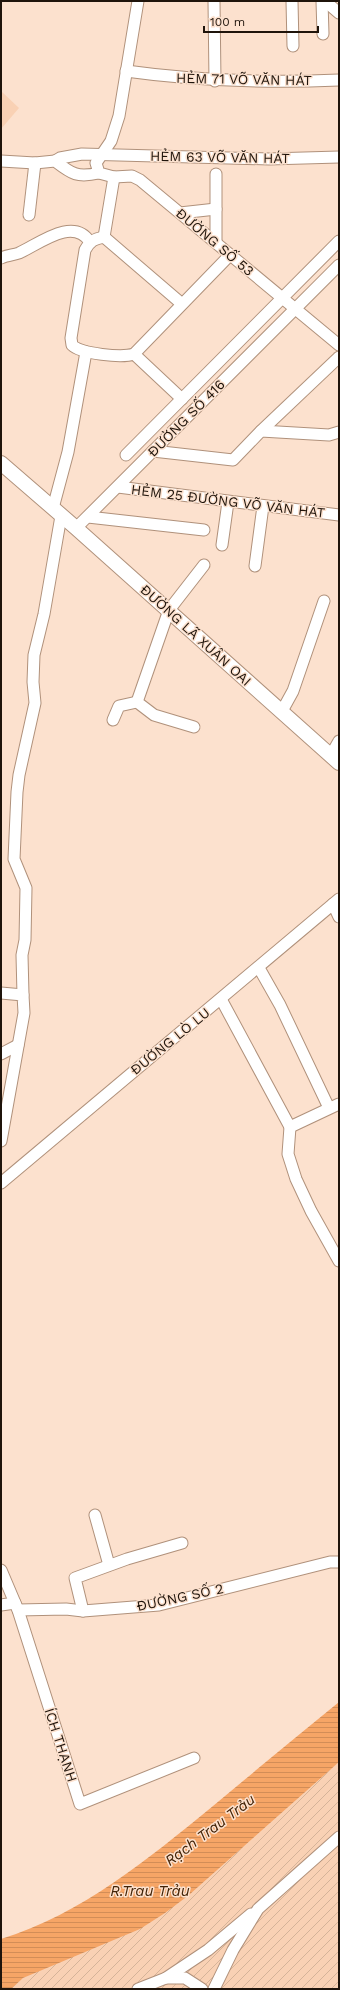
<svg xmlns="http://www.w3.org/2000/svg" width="340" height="1990" viewBox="0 0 340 1990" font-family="'Work Sans',sans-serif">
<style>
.built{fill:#f9d1b4}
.industrial{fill:url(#industrial-furrows)}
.water{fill:url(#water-rules)}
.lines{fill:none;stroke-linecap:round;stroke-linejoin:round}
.minor-casing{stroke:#b0917b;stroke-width:13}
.major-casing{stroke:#b0917b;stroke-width:16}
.minor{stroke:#fff;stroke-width:11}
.major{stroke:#fff;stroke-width:14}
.labels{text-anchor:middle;stroke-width:3;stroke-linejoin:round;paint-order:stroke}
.street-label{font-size:14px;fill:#1f140b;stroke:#fce1ce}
.water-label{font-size:15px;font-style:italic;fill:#412206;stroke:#fce1ce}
</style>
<defs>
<pattern id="industrial-furrows" width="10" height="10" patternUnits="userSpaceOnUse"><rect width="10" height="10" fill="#f9d1b4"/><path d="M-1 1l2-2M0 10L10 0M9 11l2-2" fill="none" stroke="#d5b399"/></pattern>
<pattern id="water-rules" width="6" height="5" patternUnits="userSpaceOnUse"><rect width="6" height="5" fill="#f6a566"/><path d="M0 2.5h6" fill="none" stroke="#d28d57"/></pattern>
</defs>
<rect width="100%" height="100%" fill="#fce1ce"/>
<!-- built -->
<path class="built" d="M 1,91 L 19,108 L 1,129 Z"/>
<!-- industrial -->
<path class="industrial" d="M 339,1762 L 339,1989 L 1,1989 L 189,1895 Z"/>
<!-- water -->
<path class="water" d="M 339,1702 L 339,1762 L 189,1895 L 165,1913 L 140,1929 L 23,1978 L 11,1989 L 1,1989 L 1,1939 C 82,1914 148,1859 213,1806 C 255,1771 297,1736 339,1702 Z"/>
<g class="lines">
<!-- minor casing -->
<g class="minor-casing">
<g id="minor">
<path d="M 138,1 L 119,116 L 111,141 L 96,163 L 99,173 L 114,177 L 132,176 L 140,180 L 339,345"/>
<path d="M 214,1 L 215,81"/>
<path d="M 292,1 L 293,46"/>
<path d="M 322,1 L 323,34"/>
<path d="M 325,1 L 339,13"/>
<path d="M 126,71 C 197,81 267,83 339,80"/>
<path d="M 1,161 L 35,163 L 55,161 C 72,174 77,178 99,173"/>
<path d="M 55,161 L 60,158 L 82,154 L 269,159 L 339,157"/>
<path d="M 216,174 L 216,243"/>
<path d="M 180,213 L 216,209"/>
<path d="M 29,215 L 35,163"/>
<path d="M 104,237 L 114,177"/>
<path d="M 1,258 C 7,255 14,255 19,253 C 39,244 73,216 90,242"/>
<path d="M 182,304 L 104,237 C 94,239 90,241 85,250 L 71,338 L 72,345 C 81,354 122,358 134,354 L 230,255"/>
<path d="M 134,354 L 182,399"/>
<path d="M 261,431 L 339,357"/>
<path d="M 153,451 L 233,460 L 261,431 L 329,435 L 339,432"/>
<path d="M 126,455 L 339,241"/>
<path d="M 118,487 L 339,515"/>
<path d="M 53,508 L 68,452 L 86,352"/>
<path d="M 88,517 L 204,530"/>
<path d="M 76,528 L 339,265"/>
<path d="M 222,545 L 228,502"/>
<path d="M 255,566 L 263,506"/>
<path d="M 282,711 L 293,691 L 324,601"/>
<path d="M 113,720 L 119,706 L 137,702"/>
<path d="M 194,727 L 154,715 L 137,702 L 169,610 L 204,565"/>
<path d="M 331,755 L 339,741"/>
<path d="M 333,904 L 339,917"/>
<path d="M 259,968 L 280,1005 L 329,1108"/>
<path d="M 1,993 L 23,995 L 24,1013 L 1,1141"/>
<path d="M 23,995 L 22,955 L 25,940 L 26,888 L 14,859 L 17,792 L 19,775 L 35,703 L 33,682 L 34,655 L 44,614 L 61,516"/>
<path d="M 221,999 L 290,1127 L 288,1154 L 296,1179 L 311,1211 L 339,1261"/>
<path d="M 1,1054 L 18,1045"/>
<path d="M 290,1127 L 339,1104"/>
<path d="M 1,1183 L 339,899"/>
<path d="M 95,1515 L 109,1565"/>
<path d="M 1,1570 L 18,1610 L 80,1804 L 194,1758"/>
<path d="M 1,1605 L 15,1603"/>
<path d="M 18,1610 L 66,1609 L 83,1611 L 159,1605 L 330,1562 L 339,1562"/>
<path d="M 83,1611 L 75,1578 L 127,1559 L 182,1543"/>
<path d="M 166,1978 L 185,1978 L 202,1989"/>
<path d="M 138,1989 L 166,1978 L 208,1950 L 251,1914"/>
<path d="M 214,1989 L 233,1950 L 258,1909 L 339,1837"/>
</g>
</g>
<!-- major casing -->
<g class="major-casing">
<path id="major" d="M 1,463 L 76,528 L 339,763"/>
</g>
<!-- minor -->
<use href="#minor" class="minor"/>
<!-- major -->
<use href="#major" class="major"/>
</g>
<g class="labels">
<!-- street labels -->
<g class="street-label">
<text transform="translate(244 79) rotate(1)" y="5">HẺM 71 VÕ VĂN HÁT</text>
<text transform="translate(220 157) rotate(1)" y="5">HẺM 63 VÕ VĂN HÁT</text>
<text transform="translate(215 242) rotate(40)" y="5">ĐƯỜNG SỐ 53</text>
<text transform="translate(186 418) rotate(-45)" y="5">ĐƯỜNG SỐ 416</text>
<text transform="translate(228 501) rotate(7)" y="5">HẺM 25 ĐƯỜNG VÕ VĂN HÁT</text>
<text transform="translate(196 635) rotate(42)" y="5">ĐƯỜNG LÃ XUÂN OAI</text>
<text transform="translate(170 1041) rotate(-39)" y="5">ĐƯỜNG LÒ LU</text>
<text transform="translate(180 1597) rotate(-12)" y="5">ĐƯỜNG SỐ 2</text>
<text transform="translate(61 1745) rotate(72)" y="5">ÍCH THẠNH</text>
</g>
<!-- water labels -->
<g class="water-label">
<text transform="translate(210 1830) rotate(-37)" y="5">Rạch Trau Trảu</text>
<text x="150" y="1896">R.Trau Trảu</text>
</g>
</g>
<!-- border -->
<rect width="340" height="1990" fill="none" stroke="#1f140b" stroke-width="4"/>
<!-- scale -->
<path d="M204 26v6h114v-6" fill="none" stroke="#1f140b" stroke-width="2"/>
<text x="210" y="26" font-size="12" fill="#1f140b" stroke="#fce1ce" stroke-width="3" paint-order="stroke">100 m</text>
</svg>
